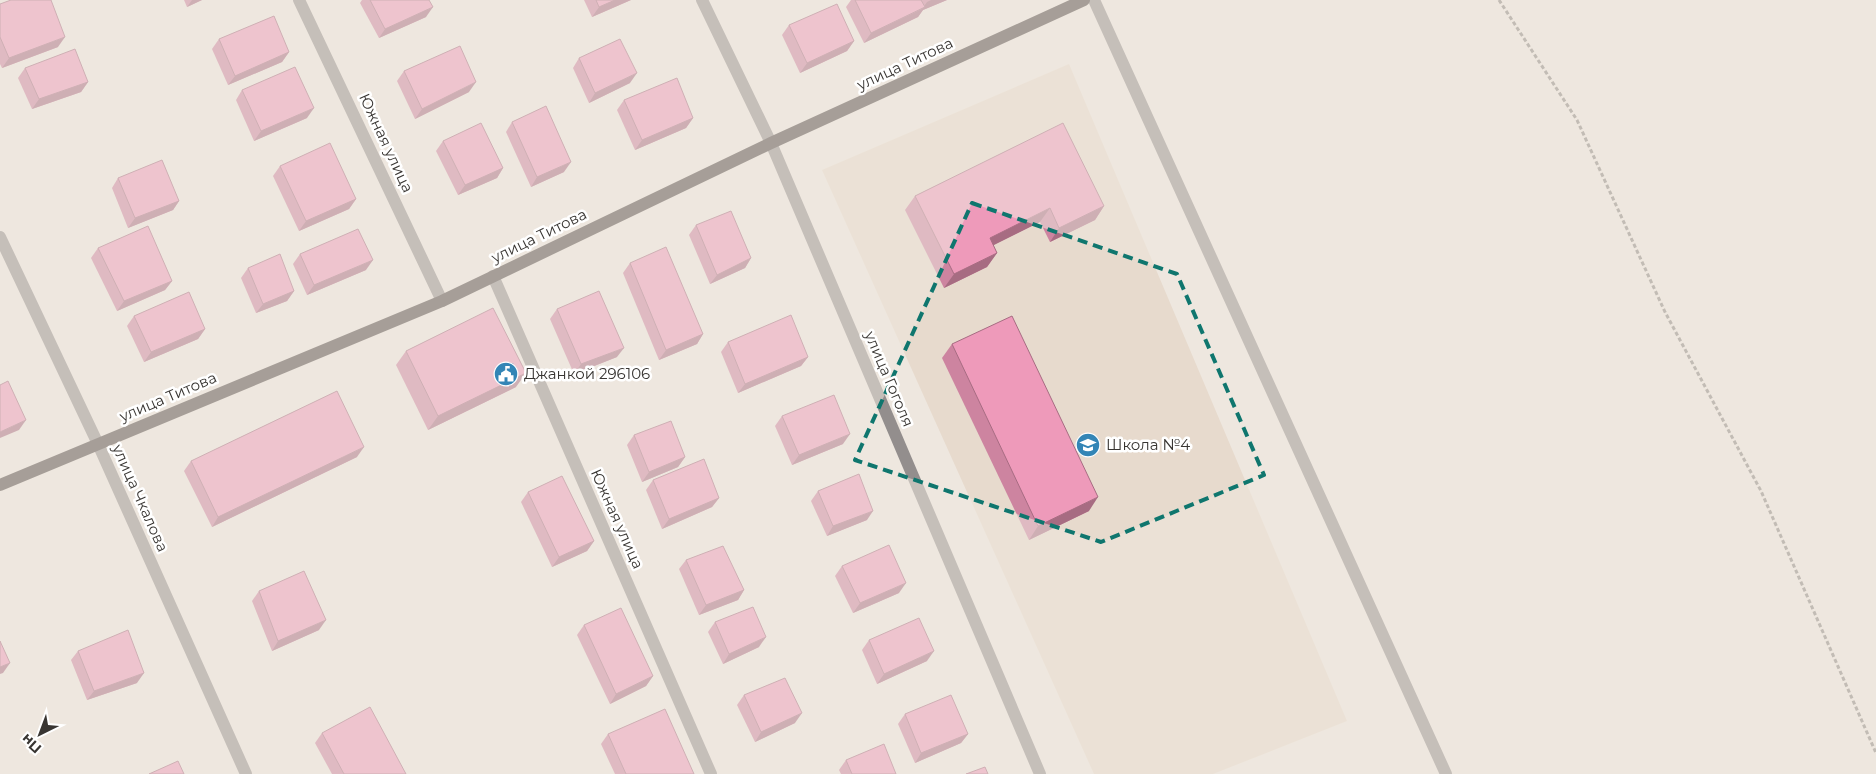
<svg xmlns="http://www.w3.org/2000/svg" width="1876" height="774" viewBox="0 0 1876 774" font-family="Montserrat,sans-serif">
<style>
.built{fill:#e7dacd}
.lines{fill:none;stroke-linecap:round;stroke-linejoin:round}
.path{stroke:#8d8883;stroke-width:3;stroke-dasharray:4 2.5;stroke-linecap:butt}
.minor{stroke:#938e8d;stroke-width:12}
.major{stroke:#4e4644;stroke-width:12}
.wall{fill:#cd84a0}
.shaded-wall{fill:#a76c82}
.building{fill:#ee9aba;stroke:#a76c82}
.marked{fill:none;stroke:#0f766e;stroke-width:4;stroke-dasharray:10 6;stroke-linejoin:round}
.labels{text-anchor:middle;stroke-width:5;stroke-linejoin:round;paint-order:stroke}
.street-label{font-size:15px;fill:#383532;stroke:#fff}
.poi-label{font-size:15px;fill:#383532;stroke:#fff;text-anchor:start}
</style>
<rect width="100%" height="100%" fill="#eee7df"/>
<!-- built -->
<path class="built" d="M 1069,64 L 1347,721 L 1213,774 L 1094,774 L 822,170 Z"/>
<g class="lines">
<!-- path -->
<path class="path" d="M 1499,0 L 1577,120 L 1665,312 L 1761,491 L 1876,753"/>
<!-- minor -->
<g class="minor">
<path d="M 299,0 L 442,301"/>
<path d="M 702,0 L 771,143 L 1040,774"/>
<path d="M 1094,0 L 1446,774"/>
<path d="M 0,237 L 98,444 L 246,774"/>
<path d="M 493,276 L 711,774"/>
</g>
<!-- major -->
<path class="major" d="M 0,485 L 442,301 L 771,143 L 1084,0"/>
</g>
<!-- wall -->
<g class="wall">
<path d="M 184,0 L 202,0 L 187,7 Z"/>
<path d="M 362,0 L 429,0 L 426,17 L 379,38 L 360,3 Z"/>
<path d="M 584,0 L 631,0 L 592,17 Z"/>
<path d="M 851,0 L 947,0 L 923,10 L 918,17 L 864,43 L 846,7 Z"/>
<path d="M 0,4 L 58,47 L 2,68 L 0,64 Z"/>
<path d="M 789,25 L 854,41 L 847,51 L 800,73 L 782,35 Z"/>
<path d="M 219,39 L 289,52 L 282,62 L 228,85 L 212,49 Z"/>
<path d="M 579,58 L 630,83 L 589,103 L 573,68 Z"/>
<path d="M 25,68 L 88,82 L 81,92 L 32,109 L 18,78 Z"/>
<path d="M 404,71 L 469,92 L 415,119 L 397,81 Z"/>
<path d="M 242,90 L 307,118 L 254,141 L 236,100 Z"/>
<path d="M 624,100 L 693,118 L 686,128 L 635,150 L 617,110 Z"/>
<path d="M 512,122 L 564,172 L 531,187 L 506,132 Z"/>
<path d="M 443,141 L 503,168 L 497,178 L 458,195 L 436,151 Z"/>
<path d="M 280,166 L 356,199 L 349,209 L 299,231 L 273,176 Z"/>
<path d="M 118,178 L 179,201 L 173,210 L 128,228 L 112,188 Z"/>
<path d="M 915,196 L 1104,206 L 1095,220 L 1050,242 L 1040,222 L 993,245 L 997,253 L 987,267 L 944,288 L 905,210 Z"/>
<path d="M 696,225 L 751,258 L 745,268 L 710,284 L 689,235 Z"/>
<path d="M 98,248 L 172,281 L 165,290 L 117,311 L 91,258 Z"/>
<path d="M 300,254 L 366,270 L 307,295 L 293,264 Z"/>
<path d="M 630,263 L 703,334 L 697,344 L 659,360 L 623,273 Z"/>
<path d="M 248,268 L 294,291 L 287,301 L 256,313 L 241,278 Z"/>
<path d="M 557,309 L 617,357 L 574,374 L 550,319 Z"/>
<path d="M 134,316 L 205,329 L 198,339 L 144,362 L 127,326 Z"/>
<path d="M 728,342 L 808,357 L 801,366 L 738,393 L 721,352 Z"/>
<path d="M 952,344 L 1089,511 L 1029,540 L 942,358 Z"/>
<path d="M 406,351 L 516,387 L 428,430 L 396,365 Z"/>
<path d="M 782,416 L 843,444 L 792,465 L 775,426 Z"/>
<path d="M 634,435 L 685,457 L 678,467 L 642,482 L 627,445 Z"/>
<path d="M 357,457 L 212,527 L 184,471 L 191,461 Z"/>
<path d="M 653,480 L 719,498 L 712,507 L 662,529 L 646,490 Z"/>
<path d="M 818,491 L 867,520 L 827,536 L 811,501 Z"/>
<path d="M 528,492 L 594,541 L 587,551 L 552,567 L 521,502 Z"/>
<path d="M 686,560 L 744,590 L 738,600 L 699,615 L 679,569 Z"/>
<path d="M 842,566 L 899,593 L 853,613 L 835,576 Z"/>
<path d="M 259,591 L 319,630 L 272,651 L 252,601 Z"/>
<path d="M 715,622 L 759,647 L 723,664 L 708,632 Z"/>
<path d="M 584,625 L 653,676 L 646,686 L 610,704 L 577,635 Z"/>
<path d="M 869,640 L 927,661 L 877,684 L 862,650 Z"/>
<path d="M 78,651 L 137,683 L 87,700 L 71,660 Z"/>
<path d="M 744,695 L 795,723 L 755,742 L 737,705 Z"/>
<path d="M 905,714 L 968,734 L 961,743 L 915,763 L 898,724 Z"/>
<path d="M 322,733 L 406,774 L 332,774 L 315,743 Z"/>
<path d="M 608,734 L 694,774 L 615,774 L 601,744 Z"/>
<path d="M 846,760 L 896,774 L 841,774 L 839,770 Z"/>
</g>
<!-- shaded-wall -->
<g class="shaded-wall">
<path d="M 192,0 L 202,0 L 187,7 Z"/>
<path d="M 615,0 L 631,0 L 592,17 L 599,7 Z"/>
<path d="M 931,0 L 947,0 L 923,10 L 918,17 L 864,43 L 871,33 L 922,9 L 927,2 Z"/>
<path d="M 433,7 L 426,17 L 379,38 L 385,29 Z"/>
<path d="M 65,37 L 58,47 L 2,68 L 9,58 Z"/>
<path d="M 854,41 L 847,51 L 800,73 L 807,63 Z"/>
<path d="M 289,52 L 282,62 L 228,85 L 235,76 Z"/>
<path d="M 637,73 L 630,83 L 589,103 L 595,93 Z"/>
<path d="M 88,82 L 81,92 L 32,109 L 39,99 Z"/>
<path d="M 476,82 L 469,92 L 415,119 L 422,109 Z"/>
<path d="M 314,108 L 307,118 L 254,141 L 261,131 Z"/>
<path d="M 693,118 L 686,128 L 635,150 L 642,140 Z"/>
<path d="M 571,162 L 564,172 L 531,187 L 537,177 Z"/>
<path d="M 503,168 L 497,178 L 458,195 L 465,185 Z"/>
<path d="M 356,199 L 349,209 L 299,231 L 306,221 Z"/>
<path d="M 179,201 L 173,210 L 128,228 L 135,218 Z"/>
<path d="M 1104,206 L 1095,220 L 1050,242 L 1059,228 Z"/>
<path d="M 1050,208 L 1040,222 L 980,252 L 990,238 Z"/>
<path d="M 997,253 L 987,267 L 944,288 L 954,274 Z"/>
<path d="M 751,258 L 745,268 L 710,284 L 717,275 Z"/>
<path d="M 373,260 L 366,270 L 307,295 L 314,285 Z"/>
<path d="M 172,281 L 165,290 L 117,311 L 124,301 Z"/>
<path d="M 294,291 L 287,301 L 256,313 L 263,304 Z"/>
<path d="M 205,329 L 198,339 L 144,362 L 151,352 Z"/>
<path d="M 703,334 L 697,344 L 659,360 L 666,350 Z"/>
<path d="M 624,348 L 617,357 L 574,374 L 581,364 Z"/>
<path d="M 808,357 L 801,366 L 738,393 L 745,384 Z"/>
<path d="M 526,373 L 516,387 L 428,430 L 438,416 Z"/>
<path d="M 26,420 L 19,430 L 0,438 L 0,432 Z"/>
<path d="M 850,434 L 843,444 L 792,465 L 799,455 Z"/>
<path d="M 364,447 L 357,457 L 212,527 L 218,517 Z"/>
<path d="M 685,457 L 678,467 L 642,482 L 649,472 Z"/>
<path d="M 1098,497 L 1089,511 L 1029,540 L 1038,526 Z"/>
<path d="M 719,498 L 712,507 L 662,529 L 669,519 Z"/>
<path d="M 873,511 L 867,520 L 827,536 L 833,526 Z"/>
<path d="M 594,541 L 587,551 L 552,567 L 559,557 Z"/>
<path d="M 906,583 L 899,593 L 853,613 L 860,603 Z"/>
<path d="M 744,590 L 738,600 L 699,615 L 706,605 Z"/>
<path d="M 326,620 L 319,630 L 272,651 L 278,641 Z"/>
<path d="M 766,637 L 759,647 L 723,664 L 729,654 Z"/>
<path d="M 934,651 L 927,661 L 877,684 L 884,674 Z"/>
<path d="M 10,663 L 3,673 L 0,674 L 0,667 Z"/>
<path d="M 144,673 L 137,683 L 87,700 L 94,691 Z"/>
<path d="M 653,676 L 646,686 L 610,704 L 616,694 Z"/>
<path d="M 802,713 L 795,723 L 755,742 L 761,732 Z"/>
<path d="M 968,734 L 961,743 L 915,763 L 921,753 Z"/>
</g>
<!-- building -->
<g class="building">
<path d="M 11,0 L 51,0 L 65,37 L 9,58 L 0,37 L 0,4 Z"/>
<path d="M 370,0 L 429,0 L 433,7 L 385,29 Z"/>
<path d="M 596,0 L 615,0 L 599,7 Z"/>
<path d="M 855,0 L 921,0 L 925,7 L 871,33 Z"/>
<path d="M 837,4 L 854,41 L 807,63 L 789,25 Z"/>
<path d="M 274,16 L 289,52 L 235,76 L 219,39 Z"/>
<path d="M 620,39 L 637,73 L 595,93 L 579,58 Z"/>
<path d="M 460,46 L 476,82 L 422,109 L 404,71 Z"/>
<path d="M 75,49 L 88,82 L 39,99 L 25,68 Z"/>
<path d="M 295,67 L 314,108 L 261,131 L 242,90 Z"/>
<path d="M 677,78 L 693,118 L 642,140 L 624,100 Z"/>
<path d="M 546,106 L 571,162 L 537,177 L 512,122 Z"/>
<path d="M 481,123 L 503,168 L 465,185 L 443,141 Z"/>
<path d="M 1063,123 L 1104,206 L 1059,228 L 1050,208 L 990,238 L 997,253 L 954,274 L 915,196 Z"/>
<path d="M 330,143 L 356,199 L 306,221 L 280,166 Z"/>
<path d="M 162,160 L 179,201 L 135,218 L 118,178 Z"/>
<path d="M 731,211 L 751,258 L 717,275 L 696,225 Z"/>
<path d="M 148,226 L 172,281 L 124,301 L 98,248 Z"/>
<path d="M 358,229 L 373,260 L 314,285 L 300,254 Z"/>
<path d="M 666,247 L 703,334 L 666,350 L 630,263 Z"/>
<path d="M 280,254 L 294,291 L 263,304 L 248,268 Z"/>
<path d="M 599,291 L 624,348 L 581,364 L 557,309 Z"/>
<path d="M 189,292 L 205,329 L 151,352 L 134,316 Z"/>
<path d="M 493,308 L 526,373 L 438,416 L 406,351 Z"/>
<path d="M 791,315 L 808,357 L 745,384 L 728,342 Z"/>
<path d="M 1012,316 L 1098,497 L 1038,526 L 952,344 Z"/>
<path d="M 8,381 L 26,420 L 0,432 L 0,385 Z"/>
<path d="M 337,391 L 364,447 L 218,517 L 191,461 Z"/>
<path d="M 834,395 L 850,434 L 799,455 L 782,416 Z"/>
<path d="M 671,421 L 685,457 L 649,472 L 634,435 Z"/>
<path d="M 704,459 L 719,498 L 669,519 L 653,480 Z"/>
<path d="M 859,474 L 873,511 L 833,526 L 818,491 Z"/>
<path d="M 562,476 L 594,541 L 559,557 L 528,492 Z"/>
<path d="M 889,545 L 906,583 L 860,603 L 842,566 Z"/>
<path d="M 723,546 L 744,590 L 706,605 L 686,560 Z"/>
<path d="M 304,571 L 326,620 L 278,641 L 259,591 Z"/>
<path d="M 753,607 L 766,637 L 729,654 L 715,622 Z"/>
<path d="M 621,608 L 653,676 L 616,694 L 584,625 Z"/>
<path d="M 919,618 L 934,651 L 884,674 L 869,640 Z"/>
<path d="M 128,630 L 144,673 L 94,691 L 78,651 Z"/>
<path d="M 0,641 L 10,663 L 0,667 Z"/>
<path d="M 785,678 L 802,713 L 761,732 L 744,695 Z"/>
<path d="M 951,695 L 968,734 L 921,753 L 905,714 Z"/>
<path d="M 370,707 L 406,774 L 344,774 L 322,733 Z"/>
<path d="M 665,709 L 694,774 L 626,774 L 608,734 Z"/>
<path d="M 884,744 L 896,774 L 852,774 L 846,760 Z"/>
<path d="M 178,761 L 184,774 L 149,774 Z"/>
<path d="M 985,767 L 988,774 L 966,774 Z"/>
</g>
<!-- marked area -->
<path d="M0 0H1876V774H0ZM 972,203 L 1177,274 L 1264,475 L 1101,542 L 855,460 Z" fill="#eee7df" fill-opacity=".55" fill-rule="evenodd"/>
<path class="marked" d="M 972,203 L 1177,274 L 1264,475 L 1101,542 L 855,460 Z"/>
<!-- icons -->
<defs>
<g id="civic-disc" transform="scale(1.25)"><circle r="9.5" fill="#3385b6" stroke="#fff"/><path d="M-.6-6.5H3V-4.5H.6V-3L4-1V1h2V6H-6V1h2V-1L-.6-3ZM-1.2 2.5V6h2.4V2.5Z" fill="#fff"/></g>
<g id="school-disc" transform="scale(1.25)"><circle r="9.5" fill="#3385b6" stroke="#fff"/><path d="M0-5L7-2L0 1L-7-2ZM-4 1L0 2.5L4 1V4Q0 6-4 4Z" fill="#fff"/></g>
</defs>
<g fill-rule="evenodd">
<use href="#civic-disc" x="506" y="374"/>
<use href="#school-disc" x="1088" y="445"/>
</g>
<g class="labels">
<!-- street labels -->
<g class="street-label">
<text transform="translate(905 64) rotate(-25)" y="5">улица Титова</text>
<text transform="translate(386 143) rotate(65)" y="5">Южная улица</text>
<text transform="translate(539 236) rotate(-26)" y="5">улица Титова</text>
<text transform="translate(889 379) rotate(67)" y="5">улица Гоголя</text>
<text transform="translate(168 397) rotate(-23)" y="5">улица Титова</text>
<text transform="translate(140 498) rotate(66)" y="5">улица Чкалова</text>
<text transform="translate(617 519) rotate(66)" y="5">Южная улица</text>
</g>
<!-- poi labels -->
<g class="poi-label">
<text x="524" y="379">Джанкой 296106</text>
<text x="1106" y="450">Школа №4</text>
</g>
</g>
<!-- north arrow -->
<g transform="translate(40 734) rotate(222)" stroke="#ffffff" stroke-width="4" paint-order="stroke">
<path d="M0-4L9 19L0 12L-9 19Z" fill="#383532"/>
<text y="-8" font-size="14" font-weight="bold" text-anchor="middle" fill="#383532">Пн</text>
</g>
</svg>
